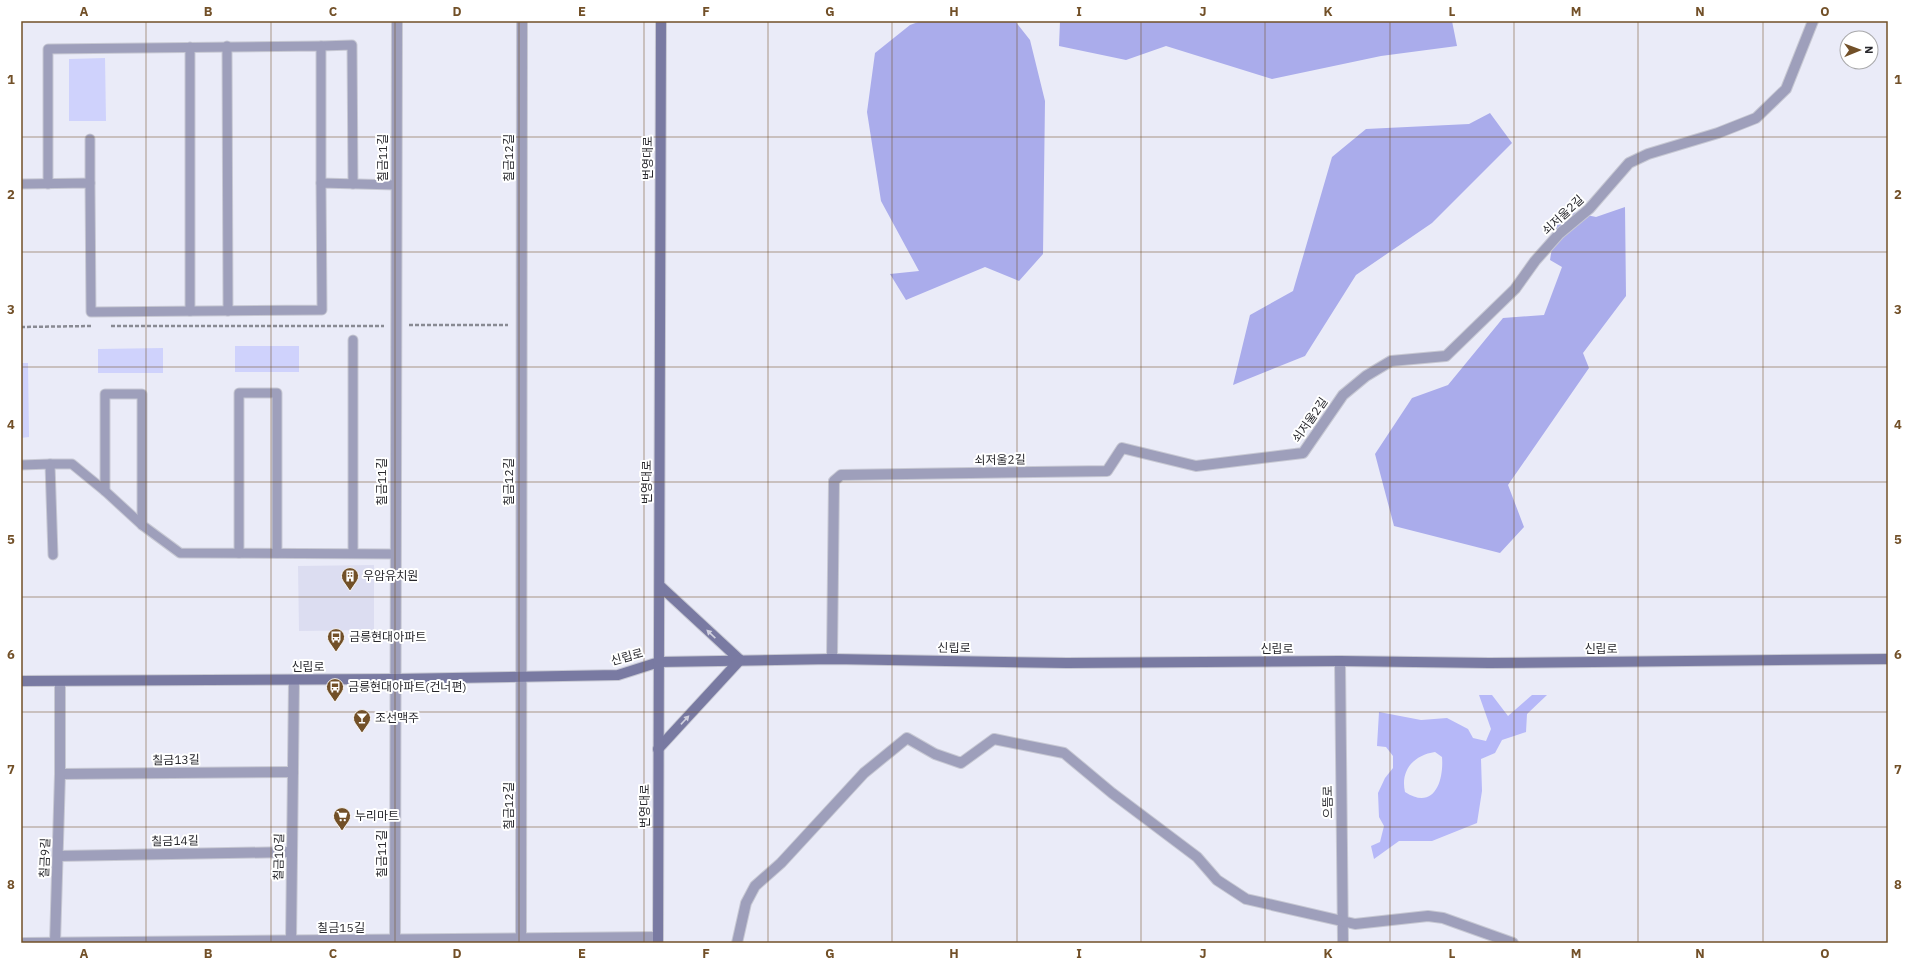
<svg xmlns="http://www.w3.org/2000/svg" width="1909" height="964" viewBox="0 0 1909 964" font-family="'IBM Plex Sans','Noto Sans KR',sans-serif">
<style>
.built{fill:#dcddf1}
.green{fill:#cfd2fc}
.forest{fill:#aaaceb}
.water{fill:#b6b8f8;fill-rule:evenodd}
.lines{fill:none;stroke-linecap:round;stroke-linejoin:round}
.lane-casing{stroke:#c7c8d3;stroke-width:11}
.street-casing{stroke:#c7c8d3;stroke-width:12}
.secondary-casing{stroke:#c7c8d3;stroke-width:12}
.path{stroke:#898a93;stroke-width:2.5;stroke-dasharray:4 2;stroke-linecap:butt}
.lane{stroke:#9e9fbb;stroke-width:9}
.street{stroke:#9e9fbb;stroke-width:10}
.secondary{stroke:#797aa2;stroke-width:10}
.oneway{fill:#d0d0de}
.grid{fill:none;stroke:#725028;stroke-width:1;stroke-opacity:0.55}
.labels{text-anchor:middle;stroke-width:4;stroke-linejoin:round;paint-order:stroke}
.street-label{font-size:12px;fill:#28282d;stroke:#fff}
.poi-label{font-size:12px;fill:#28282d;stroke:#fff;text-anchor:start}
.neatline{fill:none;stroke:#725028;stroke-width:1.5}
.grid-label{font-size:13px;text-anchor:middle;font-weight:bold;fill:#725028}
</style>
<rect width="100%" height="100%" fill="#eaebf8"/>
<!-- built -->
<path class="built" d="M 374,565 L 374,630 L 299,631 L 298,566 Z"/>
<!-- green -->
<g class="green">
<path d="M 105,58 L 106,121 L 69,121 L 69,59 Z"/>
<rect x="235" y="346" width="64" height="26"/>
<path d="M 163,348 L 163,373 L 98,373 L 98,349 Z"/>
<path d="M 21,363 L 28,363 L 29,437 L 21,438 Z"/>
</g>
<!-- forest -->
<g class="forest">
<path d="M 921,21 L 1015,21 L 1030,40 L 1045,101 L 1043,254 L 1019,281 L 985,267 L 906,300 L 890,274 L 919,271 L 881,201 L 867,112 L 875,53 L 910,25 Z"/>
<path d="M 1060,21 L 1452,21 L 1457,46 L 1381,56 L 1272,79 L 1166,46 L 1126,60 L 1059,46 Z"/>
<path d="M 1490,113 L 1512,143 L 1432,223 L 1356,275 L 1305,356 L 1233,385 L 1250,315 L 1293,291 L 1332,157 L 1366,129 L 1469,124 Z"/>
<path d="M 1625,207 L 1626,296 L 1583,353 L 1589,368 L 1508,485 L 1524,527 L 1500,553 L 1394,526 L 1375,454 L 1412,398 L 1448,385 L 1503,318 L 1544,315 L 1562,267 L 1550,260 L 1558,209 L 1596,217 Z"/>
</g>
<!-- water -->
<path class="water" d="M 1479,695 L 1492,695 L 1508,716 L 1532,695 L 1547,695 L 1527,714 L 1526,732 L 1502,740 L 1495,753 L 1481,759 L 1482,791 L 1477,823 L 1432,841 L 1399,841 L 1374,859 L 1371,846 L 1380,842 L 1384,826 L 1379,817 L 1378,793 L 1385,778 L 1393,768 L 1393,756 L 1386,747 L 1377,746 L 1379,712 L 1421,720 L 1447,718 L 1468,729 L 1473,738 L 1486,741 L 1491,729 ZM 1435,752 L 1442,757 C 1444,781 1434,811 1405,792 C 1400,770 1414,755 1435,752 Z"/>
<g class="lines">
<!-- lane casing -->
<g class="lane-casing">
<g id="lane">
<path d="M 227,46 L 228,311"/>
<path d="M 321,46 L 352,45 L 353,184"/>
<path d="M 90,139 L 90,183"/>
<path d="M 21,184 L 90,183 L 91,312 L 322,310 L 321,183 L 396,185"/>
<path d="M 48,184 L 48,49 L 321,46 L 321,183"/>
<path d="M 190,311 L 190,47"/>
<path d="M 353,340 L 353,553"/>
<path d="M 50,464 L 72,464 L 105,491 L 142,525 L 180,553 L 395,554"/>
<path d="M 21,465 L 50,464 L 53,555"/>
<path d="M 105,491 L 105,394 L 142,394 L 142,525"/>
<path d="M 239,553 L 239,393 L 277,393 L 277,553"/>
</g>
</g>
<!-- street casing -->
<g class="street-casing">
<g id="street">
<path d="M 832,659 L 834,481 L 841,475 L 1107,471 L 1122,448 L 1196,466 L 1303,453 L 1343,395 L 1366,376 L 1391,361 L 1446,356 L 1515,289 L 1535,261 L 1559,234 L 1589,209 L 1629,163 L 1648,154 L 1718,133 L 1756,118 L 1786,89 L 1813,21"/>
<path d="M 1340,661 L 1343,943"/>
<path d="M 60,774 L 293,772"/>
<path d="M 58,856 L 292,852"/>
<path d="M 24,943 L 658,937"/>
<path d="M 55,943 L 60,774 L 60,682"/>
<path d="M 291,943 L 294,680"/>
<path d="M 395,943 L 397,21"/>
<path d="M 521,943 L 522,21"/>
<path d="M 737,943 L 746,903 L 755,886 L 781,863 L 864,773 L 907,738 L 935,754 L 961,763 L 994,739 L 1064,753 L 1112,793 L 1197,857 L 1217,880 L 1246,899 L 1355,924 L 1428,916 L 1443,918 L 1513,943"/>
</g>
</g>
<!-- secondary casing -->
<g class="secondary-casing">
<g id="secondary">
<path d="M 660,586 L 740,660"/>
<path d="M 21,681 L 395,679 L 618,675 L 659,662 L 832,659 L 1067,663 L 1340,661 L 1489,663 L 1888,659"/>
<path d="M 658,749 L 740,660"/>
<path d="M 658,943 L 661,21"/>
</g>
</g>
<!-- path -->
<g class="path">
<path d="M 409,325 L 508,325"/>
<path d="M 111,326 L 384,326"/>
<path d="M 21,327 L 92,326"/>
</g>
<!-- lane -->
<use href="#lane" class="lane"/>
<!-- street -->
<use href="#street" class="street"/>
<!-- secondary -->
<use href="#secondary" class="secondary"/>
</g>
<!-- one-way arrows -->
<defs><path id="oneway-solid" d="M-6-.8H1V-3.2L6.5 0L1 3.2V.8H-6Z"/></defs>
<g class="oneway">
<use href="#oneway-solid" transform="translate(711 634) rotate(-137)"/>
<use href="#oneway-solid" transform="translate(685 720) rotate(-47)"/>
</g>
<!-- grid -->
<path class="grid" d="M 146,21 L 146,943M 271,21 L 271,943M 395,21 L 395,943M 519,21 L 519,943M 644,21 L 644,943M 768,21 L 768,943M 892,21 L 892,943M 1017,21 L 1017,943M 1141,21 L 1141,943M 1265,21 L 1265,943M 1390,21 L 1390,943M 1514,21 L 1514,943M 1638,21 L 1638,943M 1763,21 L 1763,943M 21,137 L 1888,137M 21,252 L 1888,252M 21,367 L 1888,367M 21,482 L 1888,482M 21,597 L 1888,597M 21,712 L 1888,712M 21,827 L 1888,827"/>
<!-- icons -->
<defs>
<g id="building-pin" transform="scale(0.9)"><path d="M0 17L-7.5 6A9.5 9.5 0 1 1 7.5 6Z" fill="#725028" stroke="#fff"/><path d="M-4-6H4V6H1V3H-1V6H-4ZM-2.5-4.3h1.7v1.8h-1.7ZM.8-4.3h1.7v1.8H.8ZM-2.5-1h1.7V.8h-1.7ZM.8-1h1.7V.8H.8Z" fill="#fff"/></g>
<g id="bus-pin" transform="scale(0.9)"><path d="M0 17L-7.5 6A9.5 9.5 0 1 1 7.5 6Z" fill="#725028" stroke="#fff"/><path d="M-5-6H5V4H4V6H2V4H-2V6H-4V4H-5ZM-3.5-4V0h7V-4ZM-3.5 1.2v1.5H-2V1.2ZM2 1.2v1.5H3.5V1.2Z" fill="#fff"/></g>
<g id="bar-pin" transform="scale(0.9)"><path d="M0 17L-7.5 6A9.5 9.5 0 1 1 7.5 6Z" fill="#725028" stroke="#fff"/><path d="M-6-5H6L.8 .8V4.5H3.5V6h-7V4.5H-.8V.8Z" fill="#fff"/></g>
<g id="supermarket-pin" transform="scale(0.9)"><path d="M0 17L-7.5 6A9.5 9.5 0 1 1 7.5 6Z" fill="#725028" stroke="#fff"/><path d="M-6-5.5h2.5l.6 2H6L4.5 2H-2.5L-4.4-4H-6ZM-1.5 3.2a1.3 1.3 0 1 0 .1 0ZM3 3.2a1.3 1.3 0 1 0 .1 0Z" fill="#fff"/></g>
</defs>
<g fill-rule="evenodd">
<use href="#building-pin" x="350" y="576"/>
<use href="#bus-pin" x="336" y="637"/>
<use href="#bus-pin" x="335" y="687"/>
<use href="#bar-pin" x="362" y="718"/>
<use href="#supermarket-pin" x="342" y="816"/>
</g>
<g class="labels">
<!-- street labels -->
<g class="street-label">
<text transform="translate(383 158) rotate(-90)" y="4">칠금11길</text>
<text transform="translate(509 158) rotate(-90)" y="4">칠금12길</text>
<text transform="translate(648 158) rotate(-90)" y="4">번영대로</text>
<text transform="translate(1563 215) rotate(-43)" y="4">쇠저울2길</text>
<text transform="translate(1310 420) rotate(-55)" y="4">쇠저울2길</text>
<text transform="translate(1000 460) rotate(-1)" y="4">쇠저울2길</text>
<text transform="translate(382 482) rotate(-90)" y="4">칠금11길</text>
<text transform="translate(509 482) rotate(-90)" y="4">칠금12길</text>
<text transform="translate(647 482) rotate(-90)" y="4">번영대로</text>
<text transform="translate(954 648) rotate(1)" y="4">신립로</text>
<text x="1277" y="653">신립로</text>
<text x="1601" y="653">신립로</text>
<text transform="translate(627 657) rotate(-15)" y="4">신립로</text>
<text x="308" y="671">신립로</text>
<text transform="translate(176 760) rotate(-1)" y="4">칠금13길</text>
<text transform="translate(1328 802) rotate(-91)" y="4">으뜸로</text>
<text transform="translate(509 806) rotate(-90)" y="4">칠금12길</text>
<text transform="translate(645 806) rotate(-90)" y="4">번영대로</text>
<text transform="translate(175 841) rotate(-1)" y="4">칠금14길</text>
<text transform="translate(382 854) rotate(-90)" y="4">칠금11길</text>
<text transform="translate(279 857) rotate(-89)" y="4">칠금10길</text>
<text transform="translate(45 858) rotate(-88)" y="4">칠금9길</text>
<text x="341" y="932">칠금15길</text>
</g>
<!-- poi labels -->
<g class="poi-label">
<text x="363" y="580">우암유치원</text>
<text x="349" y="641">금릉현대아파트</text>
<text x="348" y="691">금릉현대아파트(건너편)</text>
<text x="375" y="722">조선맥주</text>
<text x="355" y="820">누리마트</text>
</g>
</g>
<!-- border -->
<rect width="1909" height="964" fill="none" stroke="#ffffff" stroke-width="44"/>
<!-- north arrow -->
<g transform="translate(1859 50) rotate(89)"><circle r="19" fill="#ffffff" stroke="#a9a9ab"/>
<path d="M0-3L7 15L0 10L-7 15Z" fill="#725028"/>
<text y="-6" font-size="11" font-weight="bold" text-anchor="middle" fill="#28282d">N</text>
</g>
<rect x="22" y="22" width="1865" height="920" class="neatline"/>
<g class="grid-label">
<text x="84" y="16">A</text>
<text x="208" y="16">B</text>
<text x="333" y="16">C</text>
<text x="457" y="16">D</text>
<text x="582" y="16">E</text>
<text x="706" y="16">F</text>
<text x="830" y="16">G</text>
<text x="954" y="16">H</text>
<text x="1079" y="16">I</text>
<text x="1203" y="16">J</text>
<text x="1328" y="16">K</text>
<text x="1452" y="16">L</text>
<text x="1576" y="16">M</text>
<text x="1700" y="16">N</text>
<text x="1825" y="16">O</text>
<text x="11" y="84">1</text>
<text x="1898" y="84">1</text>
<text x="11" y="199">2</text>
<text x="1898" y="199">2</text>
<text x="11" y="314">3</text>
<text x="1898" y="314">3</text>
<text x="11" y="429">4</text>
<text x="1898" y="429">4</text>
<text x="11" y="544">5</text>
<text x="1898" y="544">5</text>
<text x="11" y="659">6</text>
<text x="1898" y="659">6</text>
<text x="11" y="774">7</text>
<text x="1898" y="774">7</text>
<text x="11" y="889">8</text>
<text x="1898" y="889">8</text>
<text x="84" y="958">A</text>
<text x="208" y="958">B</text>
<text x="333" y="958">C</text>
<text x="457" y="958">D</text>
<text x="582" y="958">E</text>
<text x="706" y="958">F</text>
<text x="830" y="958">G</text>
<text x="954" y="958">H</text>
<text x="1079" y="958">I</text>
<text x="1203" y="958">J</text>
<text x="1328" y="958">K</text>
<text x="1452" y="958">L</text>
<text x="1576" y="958">M</text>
<text x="1700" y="958">N</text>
<text x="1825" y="958">O</text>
</g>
</svg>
